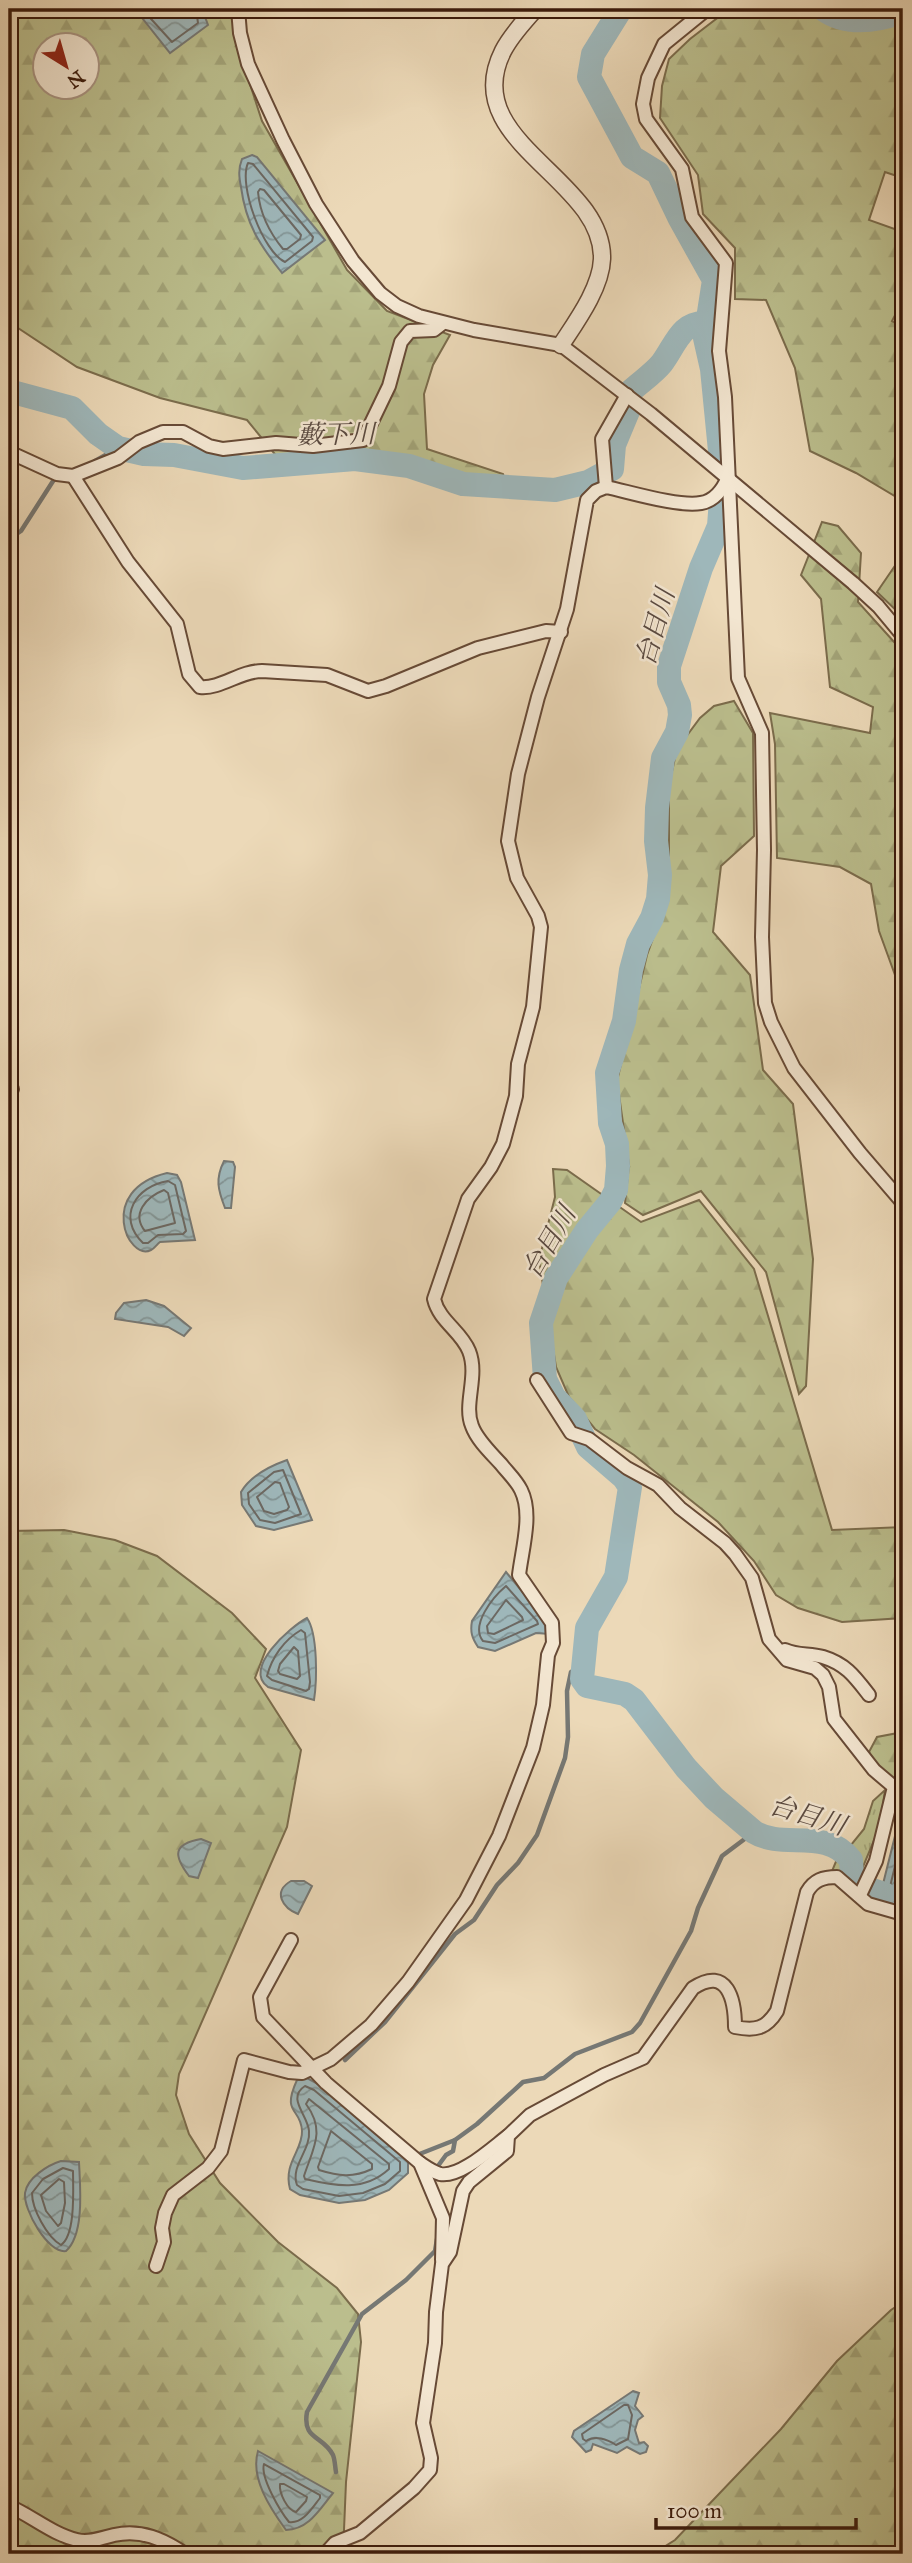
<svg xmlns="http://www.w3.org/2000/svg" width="912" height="2563" viewBox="0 0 912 2563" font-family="'IM FELL Great Primer','Noto Serif JP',serif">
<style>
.grass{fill:url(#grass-tufts);stroke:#7b6c4c;stroke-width:2}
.forest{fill:url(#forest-firs);stroke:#7b6c4c;stroke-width:2;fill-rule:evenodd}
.water{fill:url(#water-waves);stroke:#767874;stroke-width:2}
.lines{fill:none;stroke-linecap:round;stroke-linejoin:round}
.shore{stroke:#6c6862;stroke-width:2}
.stream{stroke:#767874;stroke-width:4.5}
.river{stroke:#9eb7ba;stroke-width:24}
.minor-casing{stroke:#674a36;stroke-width:16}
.tertiary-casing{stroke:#674a36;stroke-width:19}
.minor{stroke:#f3e6d1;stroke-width:12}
.tertiary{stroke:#f3e6d1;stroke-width:16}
.labels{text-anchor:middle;stroke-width:5;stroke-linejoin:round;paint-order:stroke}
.water-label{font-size:26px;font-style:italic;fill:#594940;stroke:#f3e6d1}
</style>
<defs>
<pattern id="grass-tufts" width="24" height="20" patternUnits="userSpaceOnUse" patternTransform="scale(1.75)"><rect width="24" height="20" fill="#bbbe8d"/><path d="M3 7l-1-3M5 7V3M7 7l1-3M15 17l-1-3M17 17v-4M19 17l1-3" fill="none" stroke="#a2a378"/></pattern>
<pattern id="forest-firs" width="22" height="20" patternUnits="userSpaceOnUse" patternTransform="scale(1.75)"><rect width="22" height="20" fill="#bbbe8d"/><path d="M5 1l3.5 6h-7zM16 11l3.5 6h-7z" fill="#a2a378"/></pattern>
<pattern id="water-waves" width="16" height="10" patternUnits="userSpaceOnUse" patternTransform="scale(1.75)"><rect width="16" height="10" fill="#9eb7ba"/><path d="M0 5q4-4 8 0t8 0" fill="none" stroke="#829495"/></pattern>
</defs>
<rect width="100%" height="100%" fill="#ecd9b8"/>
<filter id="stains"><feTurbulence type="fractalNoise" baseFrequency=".00286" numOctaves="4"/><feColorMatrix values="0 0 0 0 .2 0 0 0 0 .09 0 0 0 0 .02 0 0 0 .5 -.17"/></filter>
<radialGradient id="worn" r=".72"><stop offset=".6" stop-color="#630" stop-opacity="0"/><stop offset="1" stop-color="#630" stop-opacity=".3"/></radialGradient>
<!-- grass -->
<path class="grass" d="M 885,1790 L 880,1826 L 855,1886 L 832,1871 L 842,1847 L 847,1850 L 864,1829 L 873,1801 Z"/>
<!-- forest -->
<g class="forest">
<path d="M 9,9 L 233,9 L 235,38 L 262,121 L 347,270 L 387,311 L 450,335 L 433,365 L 424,394 L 427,449 L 503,474 L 505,481 L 467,478 L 386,456 L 278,458 L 247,420 L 160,398 L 77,367 L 9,322 ZM 46,46 L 88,46 L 88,88 L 46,88 Z"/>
<path d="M 755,9 L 903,9 L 903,178 L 885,172 L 869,220 L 903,232 L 903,300 L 892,321 L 903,327 L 903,501 L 856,473 L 810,451 L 795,368 L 766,300 L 735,299 L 735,248 L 703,214 L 698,175 L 660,118 L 662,86 L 669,59 L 690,39 L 720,16 Z"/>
<path d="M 822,522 L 838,526 L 861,553 L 858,602 L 895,643 L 903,644 L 903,997 L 879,931 L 871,884 L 840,867 L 777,858 L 775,744 L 770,713 L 870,733 L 873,707 L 830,687 L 821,599 L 801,575 Z"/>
<path d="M 903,554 L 903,617 L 877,592 Z"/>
<path d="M 734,701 L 753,733 L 754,836 L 721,866 L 713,932 L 750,975 L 763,1070 L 793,1104 L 813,1259 L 806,1386 L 799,1394 L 766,1272 L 701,1191 L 643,1215 L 625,1203 L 629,1165 L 617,1081 L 647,955 L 669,894 L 669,785 L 677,749 L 700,718 L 714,706 Z"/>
<path d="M 553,1169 L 567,1170 L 641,1222 L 699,1200 L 754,1269 L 832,1530 L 903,1527 L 903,1618 L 842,1622 L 798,1608 L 776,1595 L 754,1561 L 718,1522 L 634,1455 L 595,1429 L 569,1397 L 556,1367 L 539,1260 L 555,1197 Z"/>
<path d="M 64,1530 L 115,1540 L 157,1556 L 232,1613 L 266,1649 L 255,1678 L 301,1750 L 287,1827 L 179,2074 L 176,2095 L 189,2134 L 220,2183 L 278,2242 L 337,2288 L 358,2314 L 361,2342 L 346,2482 L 343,2554 L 9,2554 L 9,1531 Z"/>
<path d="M 903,1732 L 903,1784 L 877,1767 L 869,1752 L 877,1737 Z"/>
<path d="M 903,2302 L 903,2554 L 653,2554 L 675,2540 L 781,2429 L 837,2361 L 891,2310 Z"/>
</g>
<!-- water -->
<g class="water">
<path d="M 135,9 L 202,9 L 208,25 L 170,53 Z"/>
<path d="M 252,155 L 257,157 L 325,240 L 282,273 C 259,244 246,224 241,187 C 239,177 238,169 242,159 Z"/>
<path d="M 224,1161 L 233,1162 L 235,1167 L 231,1208 L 225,1208 C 218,1190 215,1179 224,1161 Z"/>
<path d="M 167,1173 L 177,1175 L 181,1182 L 195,1240 L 160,1242 C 157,1244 155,1248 151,1250 C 128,1262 96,1190 167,1173 Z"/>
<path d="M 146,1300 L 164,1306 L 191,1328 L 184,1336 L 168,1327 L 115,1319 L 116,1313 L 124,1303 Z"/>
<path d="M 287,1460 L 312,1520 L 274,1530 L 256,1526 L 242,1505 L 241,1492 C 251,1475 270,1466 287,1460 Z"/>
<path d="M 506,1572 L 545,1619 L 549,1634 L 536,1633 L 495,1651 L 478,1647 C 472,1638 470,1632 472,1621 Z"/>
<path d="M 307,1618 C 318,1634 317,1681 314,1700 L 268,1687 C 242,1669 290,1627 307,1618 Z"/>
<path d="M 903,1804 L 903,1907 L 900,1910 L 879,1900 Z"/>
<path d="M 201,1839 L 211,1843 L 198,1878 L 189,1876 C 173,1855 173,1844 201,1839 Z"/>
<path d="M 291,1881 L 304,1881 L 312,1886 L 298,1914 C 283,1908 272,1892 291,1881 Z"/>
<path d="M 307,2078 L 318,2084 L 408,2160 L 408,2173 L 389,2190 L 365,2200 L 339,2203 L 300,2195 L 290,2189 C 283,2163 303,2150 302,2131 C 301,2107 281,2115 297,2080 Z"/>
<path d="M 61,2161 L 79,2162 C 80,2186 85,2234 66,2251 C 48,2254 23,2209 25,2193 C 27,2178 48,2165 61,2161 Z"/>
<path d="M 633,2391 L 639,2393 L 635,2406 L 643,2416 L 638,2420 L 635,2430 L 639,2443 L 644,2442 L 648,2446 L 646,2452 L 640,2454 L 627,2447 L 617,2453 L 593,2444 L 591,2450 L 586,2452 L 572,2437 L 574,2431 Z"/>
<path d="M 258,2451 L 333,2493 C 319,2510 309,2529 286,2530 C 270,2508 250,2478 258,2451 Z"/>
</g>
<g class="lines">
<!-- shore -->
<g class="shore">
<path d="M 142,9 L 172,42 L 198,23 L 196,9"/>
<path d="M 248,163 L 253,164 L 313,237 L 312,241 L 285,262 C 263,252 238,185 248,163 Z"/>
<path d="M 260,189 L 264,190 L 301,235 L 300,239 L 287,249 L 283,249 C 269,232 260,214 258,192 Z"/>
<path d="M 168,1181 L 175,1185 L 186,1231 L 183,1234 L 158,1235 L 148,1243 L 143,1243 C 116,1217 136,1186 168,1181 Z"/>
<path d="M 164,1190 L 168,1193 L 175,1223 L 145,1231 C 131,1214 146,1197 164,1190 Z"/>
<path d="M 283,1470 L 301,1514 L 275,1523 L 260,1520 L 249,1504 L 248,1493 L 274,1472 Z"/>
<path d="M 275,1482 L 280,1483 L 289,1507 L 287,1510 L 274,1514 L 264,1511 L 257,1497 Z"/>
<path d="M 506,1586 L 537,1621 L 538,1624 L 495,1643 L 483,1641 C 470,1625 493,1597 506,1586 Z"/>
<path d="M 506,1600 L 522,1617 L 523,1620 L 494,1634 L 488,1633 L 487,1626 Z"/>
<path d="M 301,1630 L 305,1633 L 310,1682 L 309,1689 L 306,1691 L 272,1680 L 267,1676 C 272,1657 284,1640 301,1630 Z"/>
<path d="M 294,1647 L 298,1651 L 300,1676 L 297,1679 L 280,1674 L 278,1671 L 280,1664 Z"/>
<path d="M 903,1833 L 888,1895 L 903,1902"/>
<path d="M 305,2086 L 314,2090 L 400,2162 L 400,2171 L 385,2184 L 363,2193 L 339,2196 L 303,2189 L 297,2185 C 290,2166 311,2150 309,2131 C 308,2115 286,2098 305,2086 Z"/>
<path d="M 309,2099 L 389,2164 L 389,2169 C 364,2192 335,2186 305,2179 L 304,2176 C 313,2148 326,2131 306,2104 Z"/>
<path d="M 331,2131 L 372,2164 L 372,2169 C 353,2178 338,2176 319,2170 L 318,2167 Z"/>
<path d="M 63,2168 L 73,2171 C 73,2188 76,2235 61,2245 C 47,2237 32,2209 32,2193 L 43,2179 Z"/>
<path d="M 59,2179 L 64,2182 L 65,2203 L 61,2223 L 58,2226 L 46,2211 L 41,2195 Z"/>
<path d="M 624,2405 L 628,2405 L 632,2415 L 628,2439 L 616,2445 C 607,2439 595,2435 586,2441 L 583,2439 L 582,2434 Z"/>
<path d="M 264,2464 L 320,2495 L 320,2498 C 312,2508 303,2524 289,2522 C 280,2511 260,2477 264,2464 Z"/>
<path d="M 280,2484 L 284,2484 L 307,2497 L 306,2501 L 296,2512 C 287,2510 279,2493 280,2484 Z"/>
</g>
<!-- stream -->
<g class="stream">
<path d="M 95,461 L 118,448"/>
<path d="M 9,539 L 21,531 L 55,478"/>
<path d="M 345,2060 L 385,2022 L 455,1934 L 474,1920 L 497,1885 L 518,1863 L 537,1835 L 565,1758 L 568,1737 L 567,1691 L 571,1672 L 584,1663"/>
<path d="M 417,2155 L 455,2140 L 477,2124 L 523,2082 L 544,2078 L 575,2054 L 632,2032 L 640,2023 L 691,1931 L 698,1908 L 722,1856 L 754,1832"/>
<path d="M 435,2170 L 446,2155 L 453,2151 L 455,2140"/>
<path d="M 336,2472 C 335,2467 335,2460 333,2455 C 323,2435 302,2440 307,2412 L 362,2314 L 406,2280 L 435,2251 L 437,2239"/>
</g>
<!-- river -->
<g class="river">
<path d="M 621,9 L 593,54 L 589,77 L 632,157 L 658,173 L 680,219 L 714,280 L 705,338 L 712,369 L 721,461"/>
<path d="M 823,9 C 846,26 877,21 903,12"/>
<path d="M 632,390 C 642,381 654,373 662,363 C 675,346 681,321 706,323"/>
<path d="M 9,391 L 72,408 L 98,434 L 118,448 L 144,454 L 174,455 L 243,468 L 355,459 L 409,466 L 463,484 L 555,490 L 588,482 L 612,469 L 614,445 L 629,409"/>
<path d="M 721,500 L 719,526 L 701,568 L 669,666 L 669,682 L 679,705 L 680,715 L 677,732 L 663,758 L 657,808 L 656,841 L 660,875 L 658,899 L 652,918 L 638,944 L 631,970 L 624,1021 L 607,1073 L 610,1123 L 617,1144 L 618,1166 L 616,1190 L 610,1202 L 587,1230 L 556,1278 L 541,1323 L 545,1379 L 554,1397 L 575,1419 L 588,1447 L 624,1478 L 630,1487 L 616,1577 L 587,1628 L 582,1679 L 587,1686 L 625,1694 L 634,1700 L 686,1768 L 714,1798 L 754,1832 C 783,1850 826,1827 851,1860 L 852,1877 L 857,1882"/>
<path d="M 872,1890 L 884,1894"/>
</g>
<!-- minor casing -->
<g class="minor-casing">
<g id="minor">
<path d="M 238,9 L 240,33 L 248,64 L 283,140 L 316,204 L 353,261 L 380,293 L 397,306 L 419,316 L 474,330 L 561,345 L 651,414 L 853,583 L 878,606 L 903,636"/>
<path d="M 707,9 L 664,44 L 648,78 L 643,104 L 646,119 L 682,169 L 692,217 L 726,263 L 719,351 L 725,397 L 738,678 L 762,733 L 764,850 L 762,937 L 765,1003 L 771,1022 L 794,1068 L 860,1153 L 903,1203"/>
<path d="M 9,452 L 57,474 L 73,476 L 118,458 L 139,442 L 163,432 L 183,432 L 209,446 L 223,449 L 276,443 L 313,446 L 363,440 L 389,386 L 401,342 L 410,331 L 434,330 L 443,323"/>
<path d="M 73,476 L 128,562 L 177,624 L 189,674 L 200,687 C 221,689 240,671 262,671 L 327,675 L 368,691 L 386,686 L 478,648 L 546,631 L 561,632"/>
<path d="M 606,487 L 602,439 L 627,395"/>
<path d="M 9,1085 L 12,1089"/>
<path d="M 537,1380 L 571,1433 L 589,1439 L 627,1468 L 658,1485 L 680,1508 L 725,1543 L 735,1554 L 752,1578 L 769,1639 L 787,1660 L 815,1668 L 823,1675 L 829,1687 L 834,1719 L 874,1770 L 894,1787 L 876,1861 L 860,1895"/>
<path d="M 785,1650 C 798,1656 810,1653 823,1657 C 846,1664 855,1677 869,1695"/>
<path d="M 291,1940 L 260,1997 L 263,2017 L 326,2083 L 420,2163 L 443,2218 L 442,2260"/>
<path d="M 420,2163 C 426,2167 433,2172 440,2174 C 460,2178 492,2148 508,2136"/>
<path d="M 156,2266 L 164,2242 L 162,2228 L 165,2213 L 173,2195 L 208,2168 L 221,2151 L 244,2060 L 289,2072 L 302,2073 L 331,2059 L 371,2025 L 408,1982 L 466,1900 L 499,1836 L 533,1748 L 543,1705 L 548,1655 L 553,1643 L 552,1623 L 519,1575 C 522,1549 533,1514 521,1490 C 516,1480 508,1473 501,1464 C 491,1453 477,1440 472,1426 C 463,1404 479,1376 469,1351 C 461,1331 439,1321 434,1299 L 468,1199 L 491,1167 L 503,1144 L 516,1096 L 518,1064 L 533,1007 L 541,927 L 538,916 L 517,878 L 508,841 L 518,774 L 538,697 L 567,609 L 587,500 L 596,491 L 606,487 C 630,492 678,507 701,503 C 714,501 723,489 728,477"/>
<path d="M 9,2506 C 32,2516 52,2534 77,2540 C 89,2543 102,2538 114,2535 C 141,2529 163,2539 185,2554"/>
<path d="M 325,2554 L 335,2543 L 360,2533 L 414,2488 L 430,2470 L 431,2458 L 423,2423 L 435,2343 L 436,2312 L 442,2264 L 450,2252 L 463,2191 L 469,2182 L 507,2151 L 508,2136 L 530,2115 L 604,2075 L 643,2058 L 693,1988 C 728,1965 735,2001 735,2027 C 755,2031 766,2029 777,2011 L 807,1892 C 814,1880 823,1877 837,1877 L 868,1904 L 903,1914"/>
</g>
</g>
<!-- tertiary casing -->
<g class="tertiary-casing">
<path id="tertiary" d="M 535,9 C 524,22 511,35 503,51 C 457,142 604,178 602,259 C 601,288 576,322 561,345"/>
</g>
<!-- minor -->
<use href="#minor" class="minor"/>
<!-- tertiary -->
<use href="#tertiary" class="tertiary"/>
</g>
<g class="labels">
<!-- water labels -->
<g class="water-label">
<text transform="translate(336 434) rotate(-1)" y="9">藪下川</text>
<text transform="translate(655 627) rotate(-74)" y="9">台目川</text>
<text transform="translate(549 1242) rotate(-60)" y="9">台目川</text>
<text transform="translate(808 1815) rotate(17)" y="9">台目川</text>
</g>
</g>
<!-- margin -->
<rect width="912" height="2563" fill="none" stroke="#ecd9b8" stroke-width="35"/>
<rect x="10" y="10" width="891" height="2542" fill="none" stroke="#3b1a0b" stroke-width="3.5"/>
<rect x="18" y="18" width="877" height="2528" fill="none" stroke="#3b1a0b" stroke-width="2"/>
<!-- north arrow -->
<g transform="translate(66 66) rotate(143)"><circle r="33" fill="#f3e6d1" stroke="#a99482" stroke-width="2"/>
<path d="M0-5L12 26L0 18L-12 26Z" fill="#8f2418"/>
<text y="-10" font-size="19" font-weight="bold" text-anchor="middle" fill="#3b1a0b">N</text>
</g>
<!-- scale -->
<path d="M656 2518v10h200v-10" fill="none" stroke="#3b1a0b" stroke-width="3.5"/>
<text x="667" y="2518" font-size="21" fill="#3b1a0b" stroke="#f3e6d1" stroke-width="5" paint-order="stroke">100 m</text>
<rect width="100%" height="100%" filter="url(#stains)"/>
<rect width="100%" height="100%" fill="url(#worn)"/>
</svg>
